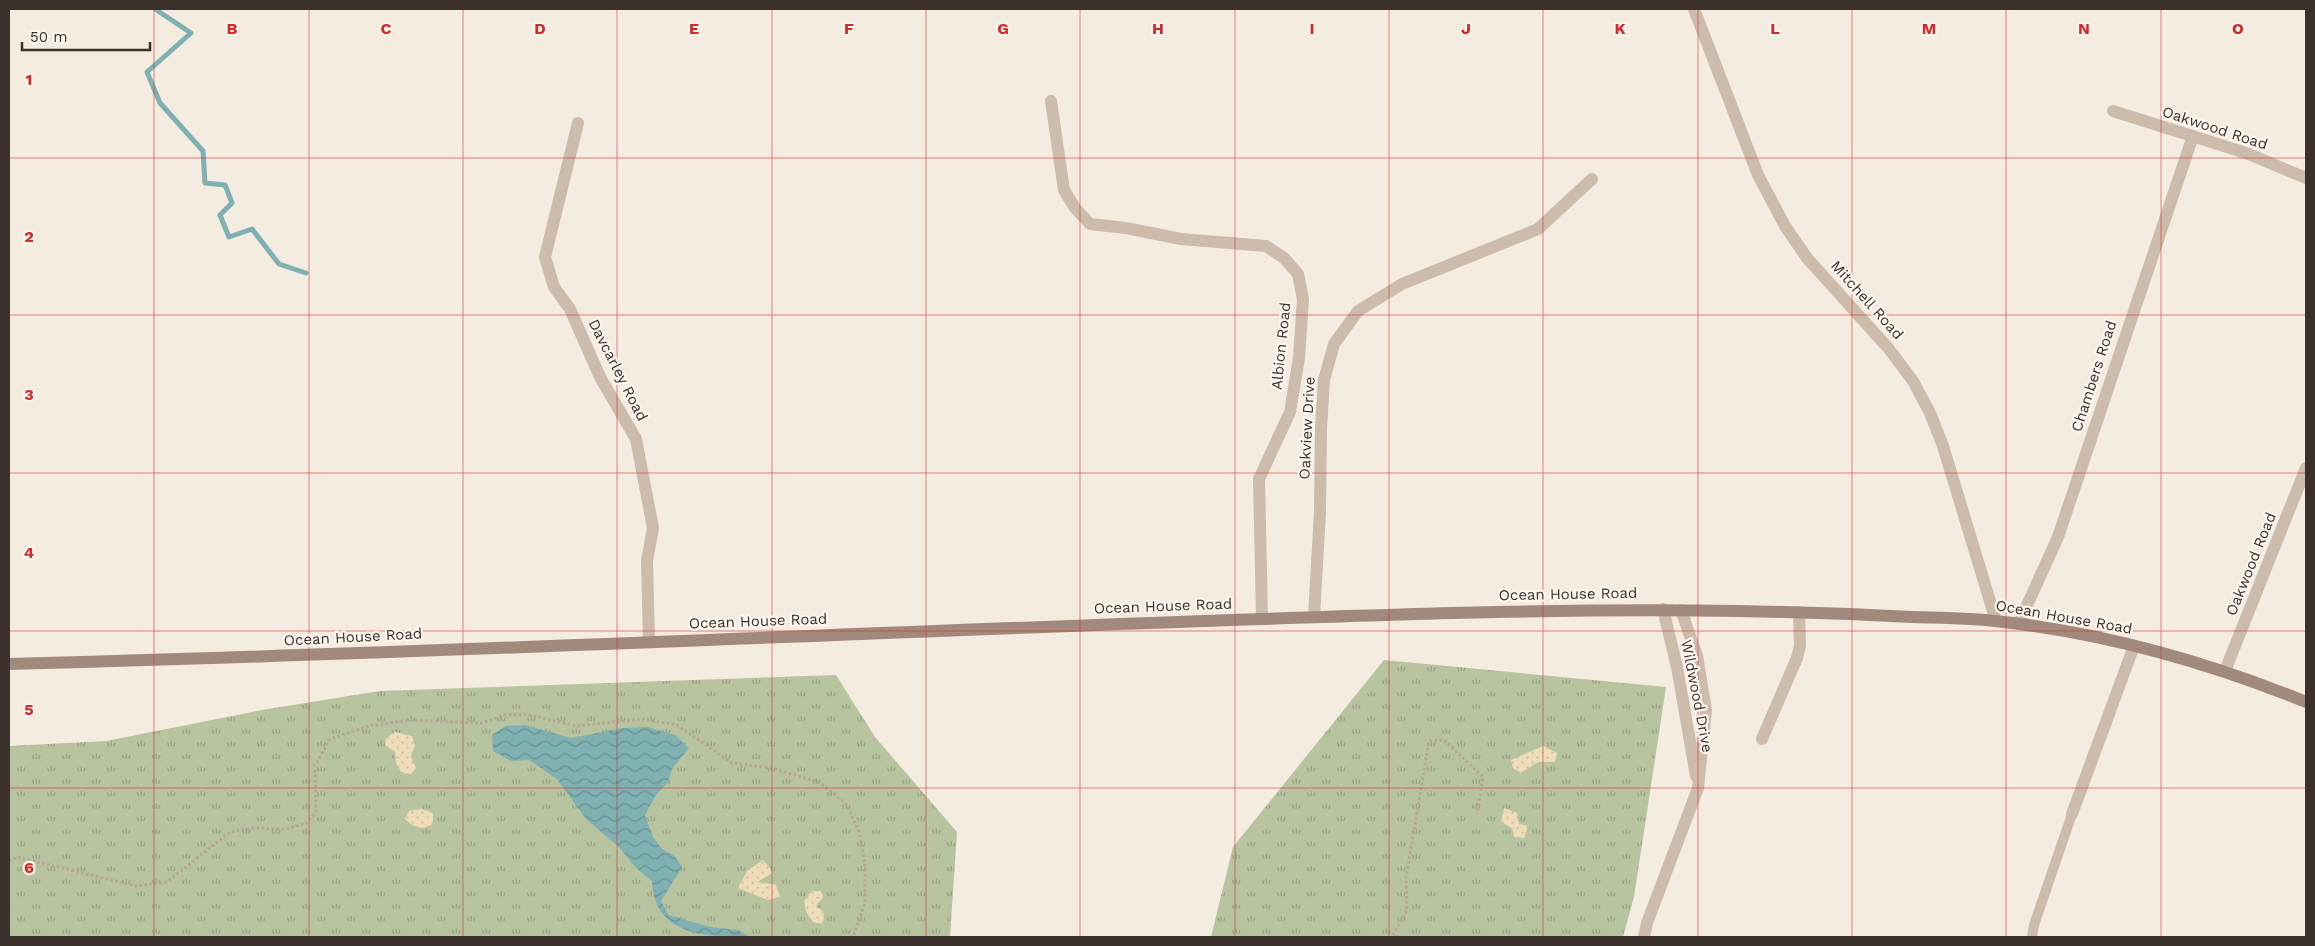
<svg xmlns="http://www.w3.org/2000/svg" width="2315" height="946" viewBox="0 0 2315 946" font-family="'Work Sans',sans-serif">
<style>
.grass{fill:url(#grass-tufts)}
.sand{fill:url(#sand-dots)}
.water{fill:url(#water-waves)}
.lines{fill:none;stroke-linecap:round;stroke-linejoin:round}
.stream{stroke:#7fb0b2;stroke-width:5}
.path{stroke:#b9a596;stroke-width:3;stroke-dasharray:2.5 2.5;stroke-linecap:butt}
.service{stroke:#cdbbac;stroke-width:10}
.minor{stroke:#cdbbac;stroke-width:12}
.tertiary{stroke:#cdbbac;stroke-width:12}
.secondary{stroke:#a18a7d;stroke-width:12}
.grid{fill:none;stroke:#d62828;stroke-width:1;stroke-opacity:0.55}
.labels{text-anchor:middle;stroke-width:4.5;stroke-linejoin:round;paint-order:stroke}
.street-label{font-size:15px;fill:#3b302b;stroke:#fbf5ee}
.grid-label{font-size:16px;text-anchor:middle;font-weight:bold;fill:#d62828;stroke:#fbf5ee;stroke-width:4.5;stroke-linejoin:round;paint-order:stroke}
</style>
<defs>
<pattern id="grass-tufts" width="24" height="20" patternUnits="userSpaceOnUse" patternTransform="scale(1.25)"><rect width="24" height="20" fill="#b8c4a0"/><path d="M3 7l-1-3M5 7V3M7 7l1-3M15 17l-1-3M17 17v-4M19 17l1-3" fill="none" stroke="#97a083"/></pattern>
<pattern id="sand-dots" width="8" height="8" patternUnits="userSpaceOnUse" patternTransform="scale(1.25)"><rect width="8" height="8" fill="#efdcb8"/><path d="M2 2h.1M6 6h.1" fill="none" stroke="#cebd9e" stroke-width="1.8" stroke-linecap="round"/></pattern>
<pattern id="water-waves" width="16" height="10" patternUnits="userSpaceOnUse" patternTransform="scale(1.25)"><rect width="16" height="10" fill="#7fb0b2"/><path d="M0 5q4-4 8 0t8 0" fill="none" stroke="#699091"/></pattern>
</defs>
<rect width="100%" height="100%" fill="#f4ebe1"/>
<!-- grass -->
<g class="grass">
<path d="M 1384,660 L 1666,687 L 1634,897 L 1623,937 L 1211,937 L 1233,847 Z"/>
<path d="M 836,675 L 875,737 L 957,832 L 950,937 L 9,937 L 9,746 L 106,741 L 262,710 L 380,691 Z"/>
</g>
<!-- sand -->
<g class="sand">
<path d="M 395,732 L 412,736 L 415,745 L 411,756 L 416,768 L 412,774 L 402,773 L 396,763 L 395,752 L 385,745 L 386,738 Z"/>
<path d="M 1543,746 L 1557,753 L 1555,762 L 1538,762 L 1521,773 L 1513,768 L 1511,760 Z"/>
<path d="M 1504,808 L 1517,813 L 1519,824 L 1528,826 L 1524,838 L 1514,837 L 1512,828 L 1501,822 Z"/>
<path d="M 421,809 L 433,813 L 433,824 C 421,831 415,828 405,819 L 409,811 Z"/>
<path d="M 763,860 L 770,868 L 772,873 L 758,882 L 776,885 L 780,897 L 768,900 L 738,888 L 747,871 Z"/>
<path d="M 812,891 L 821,891 L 823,897 L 816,906 L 824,912 L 823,924 L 813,922 L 806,912 L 804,901 Z"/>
</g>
<!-- water -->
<path class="water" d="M 525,725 L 571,738 L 623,728 L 648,727 L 675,735 L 689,748 L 672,769 L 668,782 L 656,795 L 645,815 L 653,837 L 662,849 L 674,855 L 682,867 L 661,901 L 669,915 L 710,927 L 738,930 L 750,937 C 707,937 654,936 652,881 L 636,868 L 619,847 L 586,819 L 557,779 L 529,760 L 511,761 L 493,751 L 492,735 L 506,726 Z"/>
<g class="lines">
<!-- stream -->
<path class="stream" d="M 155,9 L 191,33 L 147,72 L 160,103 L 203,151 L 205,183 L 225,185 L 232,203 L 220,215 L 229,237 L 252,229 L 279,264 L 306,273"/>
<!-- path -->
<g class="path">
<path d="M 9,861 L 17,857 L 136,886 L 167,882 L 230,832 L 254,828 L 286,829 L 307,823 L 316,811 L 315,766 L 330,739 L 369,726 L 410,720 L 482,723 L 505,715 L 524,714 L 578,726 L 642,719 L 677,725 L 732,763 L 770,768 L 819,782 L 846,804 L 859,831 L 865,863 L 865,903 L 853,937"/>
<path d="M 1393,935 L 1407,910 L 1406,878 L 1429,741 L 1444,740 L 1483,777 L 1477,814"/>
</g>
<!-- service -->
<path class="service" d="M 2032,937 L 2034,925 L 2072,814"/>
<!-- minor -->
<g class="minor">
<path d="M 1051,101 L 1064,190 L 1075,208 L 1090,224 L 1126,228 L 1181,239 L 1266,246 L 1284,258 L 1298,274 L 1303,299 L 1299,358 L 1290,412 L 1259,479 L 1262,619"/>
<path d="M 2113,111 L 2246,153 L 2306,178"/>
<path d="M 578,123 L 545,257 L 554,287 L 570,309 L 600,377 L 636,439 L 653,528 L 647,561 L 649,641"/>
<path d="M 1663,609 L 1677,667 L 1696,776"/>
<path d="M 1314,617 L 1320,512 L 1321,428 L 1324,380 L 1334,344 L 1358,311 L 1402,284 L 1538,229 L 1592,179"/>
<path d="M 2019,623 L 2058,537 L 2193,136"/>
<path d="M 2225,671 L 2306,468"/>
<path d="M 1762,739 L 1797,658 L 1800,646 L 1799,612"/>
<path d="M 2072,814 L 2134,646"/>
<path d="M 1644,937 L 1647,923 L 1698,788 L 1706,710 L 1697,656 L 1681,610"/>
</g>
<!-- tertiary -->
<path class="tertiary" d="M 1694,9 L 1758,175 L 1785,226 L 1807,258 L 1889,349 L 1913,381 L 1930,413 L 1943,446 L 1996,621"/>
<!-- secondary -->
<path class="secondary" d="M 9,664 C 407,654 805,635 1204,621 C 1382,615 1559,608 1738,611 C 1796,612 1854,614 1912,617 C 1942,618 1974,618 2004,622 C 2108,634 2210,663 2306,702"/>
</g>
<!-- grid -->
<path class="grid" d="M 154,9 L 154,937M 309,9 L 309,937M 463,9 L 463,937M 617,9 L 617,937M 772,9 L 772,937M 926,9 L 926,937M 1080,9 L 1080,937M 1235,9 L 1235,937M 1389,9 L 1389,937M 1543,9 L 1543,937M 1698,9 L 1698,937M 1852,9 L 1852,937M 2006,9 L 2006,937M 2161,9 L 2161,937M 9,158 L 2306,158M 9,315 L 2306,315M 9,473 L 2306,473M 9,631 L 2306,631M 9,788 L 2306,788"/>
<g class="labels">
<!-- street labels -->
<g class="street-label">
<text transform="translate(2215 128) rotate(18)" y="5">Oakwood Road</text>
<text transform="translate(1867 300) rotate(48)" y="5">Mitchell Road</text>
<text transform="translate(1281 346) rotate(-84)" y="5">Albion Road</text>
<text transform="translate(618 370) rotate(63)" y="5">Davcarley Road</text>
<text transform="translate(2094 376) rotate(-72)" y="5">Chambers Road</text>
<text transform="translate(1307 428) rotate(-87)" y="5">Oakview Drive</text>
<text transform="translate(2251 564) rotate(-68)" y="5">Oakwood Road</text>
<text transform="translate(1568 594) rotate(-1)" y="5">Ocean House Road</text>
<text transform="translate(1163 606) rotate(-2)" y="5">Ocean House Road</text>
<text transform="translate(2064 617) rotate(10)" y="5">Ocean House Road</text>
<text transform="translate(758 621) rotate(-2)" y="5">Ocean House Road</text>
<text transform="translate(353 637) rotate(-3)" y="5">Ocean House Road</text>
<text transform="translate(1697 696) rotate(79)" y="5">Wildwood Drive</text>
</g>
</g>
<g class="grid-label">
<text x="232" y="34">B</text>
<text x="386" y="34">C</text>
<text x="540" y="34">D</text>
<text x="694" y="34">E</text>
<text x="849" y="34">F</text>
<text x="1003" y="34">G</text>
<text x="1158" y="34">H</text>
<text x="1312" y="34">I</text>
<text x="1466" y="34">J</text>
<text x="1620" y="34">K</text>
<text x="1775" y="34">L</text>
<text x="1929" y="34">M</text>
<text x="2084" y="34">N</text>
<text x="2238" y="34">O</text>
<text x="29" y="85">1</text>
<text x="29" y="242">2</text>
<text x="29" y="400">3</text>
<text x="29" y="558">4</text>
<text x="29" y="715">5</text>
<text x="29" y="873">6</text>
</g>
<!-- border -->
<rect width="2315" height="946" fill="none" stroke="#3b302b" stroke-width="20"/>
<!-- scale -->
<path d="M22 42v8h128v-8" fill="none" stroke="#3b302b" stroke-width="2.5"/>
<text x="30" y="42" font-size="15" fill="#3b302b" stroke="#fbf5ee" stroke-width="4" paint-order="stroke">50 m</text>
</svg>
